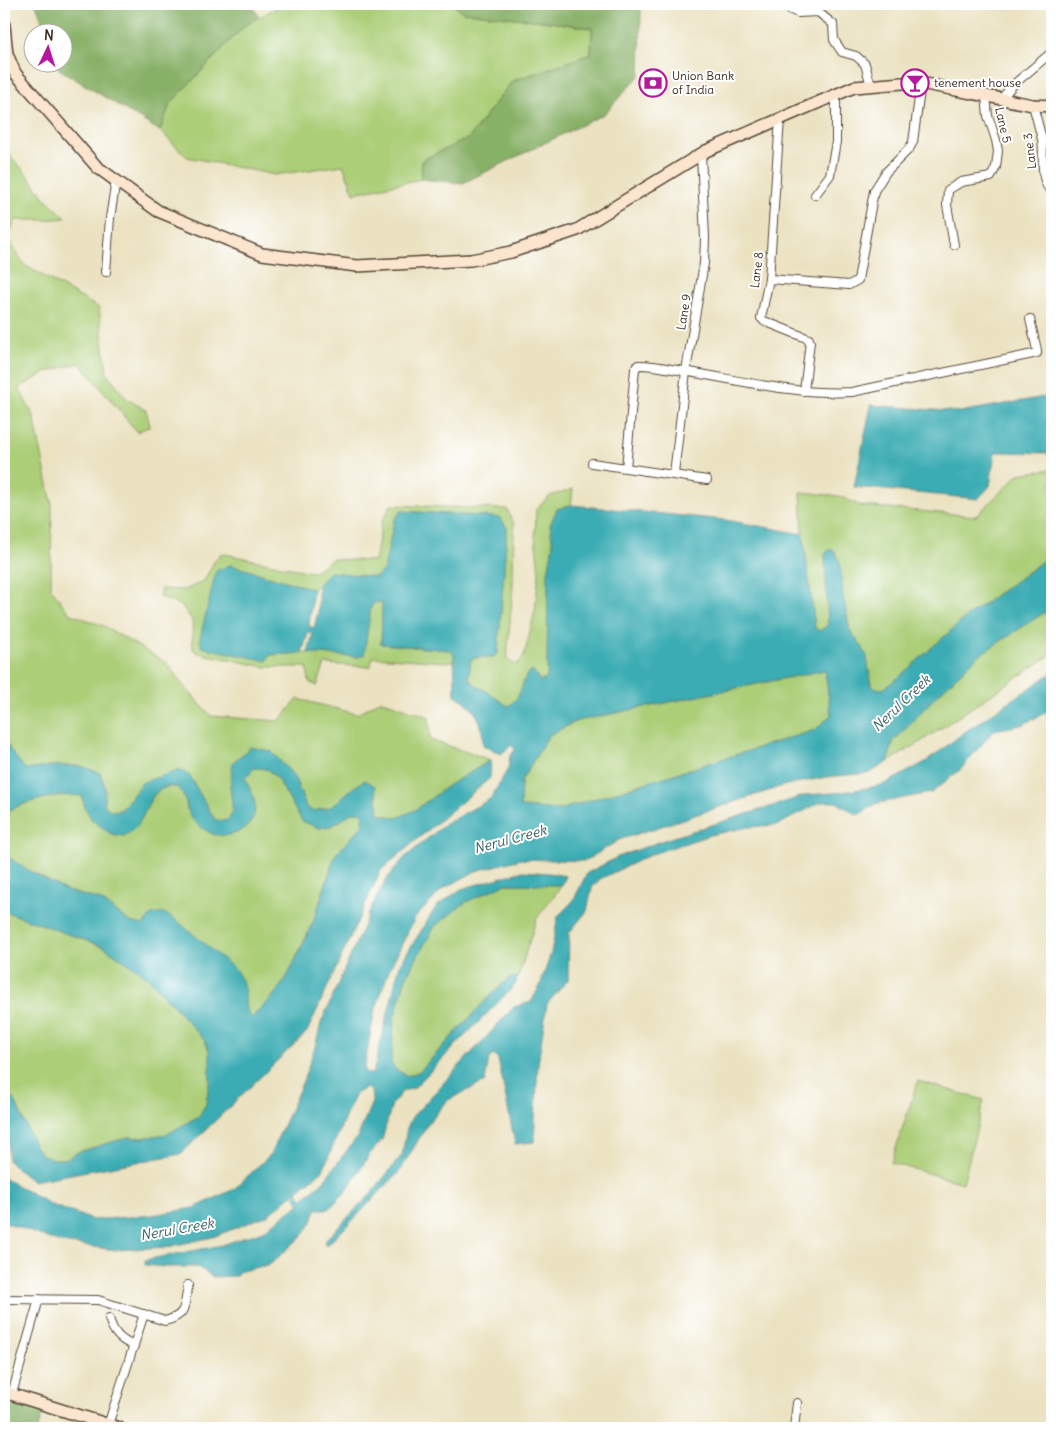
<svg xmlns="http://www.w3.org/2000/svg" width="1056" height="1432" viewBox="0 0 1056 1432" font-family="Delius,sans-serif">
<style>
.green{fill:#abce77;stroke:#737c4a}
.forest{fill:#88b168;stroke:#626e43}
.water{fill:#3bacb3;stroke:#3b6b68;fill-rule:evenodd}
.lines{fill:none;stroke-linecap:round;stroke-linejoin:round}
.minor-casing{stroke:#554636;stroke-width:10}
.secondary-casing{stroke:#554636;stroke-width:14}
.minor{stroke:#fff;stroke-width:8}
.secondary{stroke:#fbe5cf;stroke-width:11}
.labels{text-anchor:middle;stroke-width:4;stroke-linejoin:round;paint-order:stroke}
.poi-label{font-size:12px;fill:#3b2a1e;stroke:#fff;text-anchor:start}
.street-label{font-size:12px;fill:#3b2a1e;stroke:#fff}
.water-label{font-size:14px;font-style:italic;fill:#3b6461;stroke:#fff}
</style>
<rect width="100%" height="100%" fill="#fff"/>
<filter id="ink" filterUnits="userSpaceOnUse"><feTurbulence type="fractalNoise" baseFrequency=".02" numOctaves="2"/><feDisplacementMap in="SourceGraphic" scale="10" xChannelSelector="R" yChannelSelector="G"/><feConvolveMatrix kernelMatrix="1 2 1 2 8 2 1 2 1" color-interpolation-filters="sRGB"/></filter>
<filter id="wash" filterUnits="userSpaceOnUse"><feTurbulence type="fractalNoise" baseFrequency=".0096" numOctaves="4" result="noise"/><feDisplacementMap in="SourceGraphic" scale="20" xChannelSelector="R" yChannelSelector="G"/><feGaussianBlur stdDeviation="1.12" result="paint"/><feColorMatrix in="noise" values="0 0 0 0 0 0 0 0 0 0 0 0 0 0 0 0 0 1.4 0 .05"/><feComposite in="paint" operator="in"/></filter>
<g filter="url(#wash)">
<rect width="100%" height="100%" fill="#ebe2c1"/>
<!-- green -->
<g class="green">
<path d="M 283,4 L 452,4 L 463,12 L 543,21 L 592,28 L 591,54 L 512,81 L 469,138 L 422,160 L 421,179 L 354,193 L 343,165 L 275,175 L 187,157 L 160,131 L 170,104 L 246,24 Z"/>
<path d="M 4,149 L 25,172 L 46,199 L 66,218 L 45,220 L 16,220 L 7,238 L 26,266 L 99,308 L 107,373 L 127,399 L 146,410 L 150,426 L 137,432 L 80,363 L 47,372 L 19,388 L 34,417 L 52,504 L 51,588 L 69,613 L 104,626 L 168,664 L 182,684 L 211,716 L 279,721 L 298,699 L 357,714 L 381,700 L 429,717 L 430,740 L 491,760 L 449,785 L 415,810 L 397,818 L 379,814 L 375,786 L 354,787 L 331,807 L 313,811 L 306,807 L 294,776 L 271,751 L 251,748 L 230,786 L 233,813 L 227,821 L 215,820 L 189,775 L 143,782 L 121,810 L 111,811 L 104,804 L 105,787 L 100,773 L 81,766 L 51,766 L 26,770 L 10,750 L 4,737 Z"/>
<path d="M 1052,469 L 1052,555 L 1040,563 L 965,618 L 898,678 L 883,689 L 876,688 L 871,685 L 871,675 L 850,631 L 843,596 L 825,555 L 828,625 L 820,631 L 815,628 L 803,534 L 801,492 L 839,496 L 861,506 L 976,516 L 1019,474 Z"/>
<path d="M 573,489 L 571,505 L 557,509 L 550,525 L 553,545 L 548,573 L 547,679 L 539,681 L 524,680 C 521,690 519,700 508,706 C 501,702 496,698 490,694 C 481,688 476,687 469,678 L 471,658 L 493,657 L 498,653 L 507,528 L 500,518 L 495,517 L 401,511 L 394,521 L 384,570 L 376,577 L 330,572 L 318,585 L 313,589 L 230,565 L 270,655 L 308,653 L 357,657 L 364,655 L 371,606 L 376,602 L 383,603 L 381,644 L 449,650 L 454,655 L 454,661 L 446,662 L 373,657 L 370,667 L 325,664 L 317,686 L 309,682 L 307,667 L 266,667 L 198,653 L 193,649 L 192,620 L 182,606 L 159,597 L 161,589 L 185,590 L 204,581 L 214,562 L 221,553 L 311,572 L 324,565 L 332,559 L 375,561 L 382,521 L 391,505 L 507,509 L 514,524 L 513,586 L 507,659 L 516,665 L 524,656 L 535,611 L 539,572 L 535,535 L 536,509 L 550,496 Z"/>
<path d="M 1052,608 L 1052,654 L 916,745 L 888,762 L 893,742 L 935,697 L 978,656 L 1042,614 Z"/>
<path d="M 825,670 L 831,715 L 815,730 L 559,810 L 520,807 L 521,781 L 549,735 L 577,721 Z"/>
<path d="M 254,768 L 267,769 L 276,777 L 302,821 L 319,828 L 332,826 L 342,820 L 352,812 L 364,813 L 362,826 L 335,855 L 314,920 L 291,969 L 285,980 L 270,1000 L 251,1018 L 245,1006 L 245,993 L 143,925 L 130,922 L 100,900 L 67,891 L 33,873 L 4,855 L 4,813 C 25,801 58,793 82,796 L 85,808 L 142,818 C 147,807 152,792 165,788 C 168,786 174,787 178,787 L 185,798 L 187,810 L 212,834 L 225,835 L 238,833 L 255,802 L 245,778 Z"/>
<path d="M 505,884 L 562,885 L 537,918 L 518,977 L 509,979 L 487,999 L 420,1071 L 408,1076 L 396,1070 L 391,1063 L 394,1018 L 406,977 L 435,926 L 466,902 Z"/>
<path d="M 4,911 L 104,947 L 147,976 L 205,1041 L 210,1053 L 210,1079 L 206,1104 L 199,1116 L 167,1134 L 142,1138 L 129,1137 L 78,1152 L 66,1159 L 53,1159 L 41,1154 L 34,1144 L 14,1099 L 4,1095 Z"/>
<path d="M 918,1081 L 984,1100 L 963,1183 L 891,1163 Z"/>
</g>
<!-- forest -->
<g class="forest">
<path d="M 36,4 L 251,4 L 259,17 L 246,24 L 170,104 L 160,131 L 59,69 L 57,63 L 62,62 L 62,32 L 46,32 Z"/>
<path d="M 452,4 L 641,4 L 640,75 L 604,114 L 463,183 L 421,179 L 422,160 L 469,138 L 512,81 L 591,54 L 592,28 L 543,21 L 463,12 Z"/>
<path d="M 4,1399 L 43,1410 L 38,1428 L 4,1428 Z"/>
</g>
<!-- water -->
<g class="water">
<path d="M 1044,397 L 1052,413 L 1051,453 L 995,452 L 990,486 L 978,499 L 854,487 L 871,405 L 960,412 Z"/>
<path d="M 571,505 L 726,520 L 803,534 L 815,628 L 820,631 L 828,625 L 825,555 L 828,550 L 834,550 L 840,562 L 843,596 L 850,631 L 862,646 L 867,657 L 871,685 L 876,688 L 883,689 L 898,678 L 965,618 L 1040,563 L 1052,555 L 1052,608 L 1042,614 L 978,656 L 935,697 L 893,742 L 888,762 L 870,773 L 827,777 L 786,785 L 619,840 L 585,861 L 521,859 L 476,871 L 443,889 L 415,918 L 389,970 L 374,1014 L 364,1069 L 367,1074 L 373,1073 L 400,964 L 436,907 L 461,889 L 523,871 L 549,873 L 566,876 L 562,885 L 505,884 L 466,902 L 435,926 L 406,977 L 394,1018 L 391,1063 L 396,1070 L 408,1076 L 420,1071 L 487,999 L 509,978 L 518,977 L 515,985 L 414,1088 L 403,1091 L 392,1104 L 382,1140 L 370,1154 L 344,1194 L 329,1209 L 316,1209 L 312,1222 L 304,1234 L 271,1264 L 238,1272 L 236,1276 L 213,1277 L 198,1267 L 164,1267 L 145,1265 L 145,1260 L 222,1245 L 263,1231 L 300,1204 L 295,1195 L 298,1193 L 303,1198 L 322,1183 L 358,1136 L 372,1102 L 371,1090 L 365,1088 L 355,1094 L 323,1170 L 268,1215 L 213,1237 L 167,1247 L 116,1250 L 61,1243 L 4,1222 L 4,1178 L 52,1205 L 93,1220 L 152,1215 L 194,1208 L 234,1189 L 270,1155 L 303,1081 L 315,1047 L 321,1023 L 373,904 L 387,879 L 404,858 L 445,824 L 490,799 L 508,769 L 510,756 L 515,750 L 512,745 L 501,754 L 483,745 C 483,722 476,707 455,695 L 454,655 L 450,650 L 381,644 L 382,603 L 376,602 L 371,606 L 364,655 L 357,657 L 308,653 L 313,633 L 308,633 L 302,653 L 270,655 L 267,661 L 201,647 L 200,638 L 216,571 L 230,565 L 313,589 L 309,626 L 314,628 L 318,611 L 318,585 L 330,572 L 376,577 L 384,569 L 394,521 L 401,511 L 495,517 L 500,518 L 507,528 L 498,653 L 493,657 L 471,658 L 469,678 C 475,687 479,687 488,692 C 495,697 501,702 508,706 C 521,699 521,685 527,674 L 532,671 L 537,675 L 539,681 L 547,679 L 548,573 L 553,545 L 550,525 L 557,509 ZM 825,670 L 831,715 L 815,730 L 559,810 L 520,807 L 521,781 L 549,735 L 577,721 Z"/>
<path d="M 1052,673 L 1052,709 L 1022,725 L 994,730 L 961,769 L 931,793 L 878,803 L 858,815 L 836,802 L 821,802 L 778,825 L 749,827 L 710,835 L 652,854 L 600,879 L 592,888 L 587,911 L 569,933 L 568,980 L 547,1004 L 538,1064 L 534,1142 L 515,1144 L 498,1059 L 494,1055 L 489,1058 L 485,1082 L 448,1100 L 429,1122 L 400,1171 L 344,1229 L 326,1246 L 326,1239 L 369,1196 L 402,1155 L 407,1128 L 412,1117 L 514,1007 L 531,1002 L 540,986 L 551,953 L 558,916 L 573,901 L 587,873 L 618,857 L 664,840 L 807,795 L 843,792 L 883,785 L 927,761 L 966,731 Z"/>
<path d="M 4,737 L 10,750 L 26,770 L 51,766 L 81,766 L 100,773 L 105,787 L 104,804 L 111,811 L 121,810 L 143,782 L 180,770 L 189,775 L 215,820 L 227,821 L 233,812 L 230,786 L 233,762 L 251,747 L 271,751 L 294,776 L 306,807 L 313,811 L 331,807 L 354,787 L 365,780 L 375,786 L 379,814 L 397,818 L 415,810 L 449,785 L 491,760 L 490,778 L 381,870 L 307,1032 L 181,1154 L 33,1181 L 8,1161 L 8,1130 L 4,1124 L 4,1095 L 14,1099 L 34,1144 L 41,1154 L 53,1159 L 66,1159 L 78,1152 L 129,1137 L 142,1138 L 167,1134 L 199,1116 L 206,1104 L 210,1079 L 210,1053 L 205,1041 L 147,976 L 104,947 L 4,911 L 4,855 L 33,873 L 67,891 L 100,900 L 130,922 L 143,925 L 151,915 L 164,913 L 176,920 L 235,969 L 242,980 L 245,993 L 245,1006 L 251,1018 L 270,1000 L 285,980 L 291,969 L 314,920 L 335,855 L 362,826 L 364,813 L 352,812 L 342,820 L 331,826 L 319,828 L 302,821 L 276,777 L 267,769 L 254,768 L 245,778 C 250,789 258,803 254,815 C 250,831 228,839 213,834 C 208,833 198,825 194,821 C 187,814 188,805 184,797 C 182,793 180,790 178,787 C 174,787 169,786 165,787 C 147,793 147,817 134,829 C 131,832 127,834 124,836 L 111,834 L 92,820 L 85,808 L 82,796 C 58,793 25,801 4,813 Z"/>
</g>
</g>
<g filter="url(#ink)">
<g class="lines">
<!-- minor casing -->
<g class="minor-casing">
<g id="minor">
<path d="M 777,4 L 798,13 L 818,12 L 833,24 L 834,40 L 842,52 L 856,56 L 865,64 L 871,86"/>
<path d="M 1001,99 L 1013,85 L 1052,52"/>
<path d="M 1033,105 C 1036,116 1039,128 1042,139 C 1045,156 1038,180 1052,192"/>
<path d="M 780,119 L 769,279 L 761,318 L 764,321 L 809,339 L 810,342 L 804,391"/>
<path d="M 815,195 L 830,175 L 836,142 L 836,95"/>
<path d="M 954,245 L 947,205 L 948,190 L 961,182 L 991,177 L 996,167 L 998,151 L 996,140 L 988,116 L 986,96"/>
<path d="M 106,272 L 110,218 L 116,180"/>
<path d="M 769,279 L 849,285 L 858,280 L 874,191 L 886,172 L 909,149 L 913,142 L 921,83"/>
<path d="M 592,463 L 707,480"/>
<path d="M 626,468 L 635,369 L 638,365 C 651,364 681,371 695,373 C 747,382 800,395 852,392 L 1033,354 L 1037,353 L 1037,350 L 1030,319"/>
<path d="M 674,474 L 686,371 L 704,263 L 705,238 L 701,154"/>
<path d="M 4,1299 L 98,1300 L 165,1321 C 188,1315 184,1305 188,1285"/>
<path d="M 109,1318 C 113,1333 120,1340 134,1346"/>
<path d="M 12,1394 L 39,1299"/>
<path d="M 108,1425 L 144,1314"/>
<path d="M 794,1428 L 797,1403"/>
</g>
</g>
<!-- secondary casing -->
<g class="secondary-casing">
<g id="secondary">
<path d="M 4,25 L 7,54 L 15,73 L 97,167 L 158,211 L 262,254 L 357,266 L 471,260 L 511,252 L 577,230 L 706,151 L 854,87 L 915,82 L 1033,105 L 1052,106"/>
<path d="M 4,1392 L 119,1428"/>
</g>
</g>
<!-- minor -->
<use href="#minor" class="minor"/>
<!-- secondary -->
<use href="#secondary" class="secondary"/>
</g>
</g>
<!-- icons -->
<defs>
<g id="bank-ring" transform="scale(1.4375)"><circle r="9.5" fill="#fff" stroke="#b5179e" stroke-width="1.5"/><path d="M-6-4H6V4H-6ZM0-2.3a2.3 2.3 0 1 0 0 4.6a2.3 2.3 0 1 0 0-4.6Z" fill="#b5179e"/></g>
<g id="bar-ring" transform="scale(1.4375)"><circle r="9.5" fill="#fff" stroke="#b5179e" stroke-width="1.5"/><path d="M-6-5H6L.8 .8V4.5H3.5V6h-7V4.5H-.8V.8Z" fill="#b5179e"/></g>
</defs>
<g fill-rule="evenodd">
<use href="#bank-ring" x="653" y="83"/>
<use href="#bar-ring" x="915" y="83"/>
</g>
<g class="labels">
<!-- poi labels -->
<g class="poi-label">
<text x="672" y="80">Union Bank<tspan x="672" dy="14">of India</tspan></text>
<text x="934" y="87">tenement house</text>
</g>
<!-- street labels -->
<g class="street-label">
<text transform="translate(1003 125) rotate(77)" y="4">Lane 5</text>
<text transform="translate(1030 151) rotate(-97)" y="4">Lane 3</text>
<text transform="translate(757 270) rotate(-83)" y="4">Lane 8</text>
<text transform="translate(684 312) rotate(-81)" y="4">Lane 9</text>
</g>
<!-- water labels -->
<g class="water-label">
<text transform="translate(901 703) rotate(-44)" y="5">Nerul Creek</text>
<text transform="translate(510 839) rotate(-15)" y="5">Nerul Creek</text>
<text transform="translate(177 1229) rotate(-10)" y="5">Nerul Creek</text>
</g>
</g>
<!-- margin -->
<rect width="1056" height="1432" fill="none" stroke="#fff" stroke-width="20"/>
<!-- north arrow -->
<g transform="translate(48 48) rotate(4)"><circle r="24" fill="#ffffff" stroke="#b1aaa5"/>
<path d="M0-4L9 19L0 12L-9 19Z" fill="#b5179e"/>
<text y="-8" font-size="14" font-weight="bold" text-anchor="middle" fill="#3b2a1e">N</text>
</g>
</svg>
